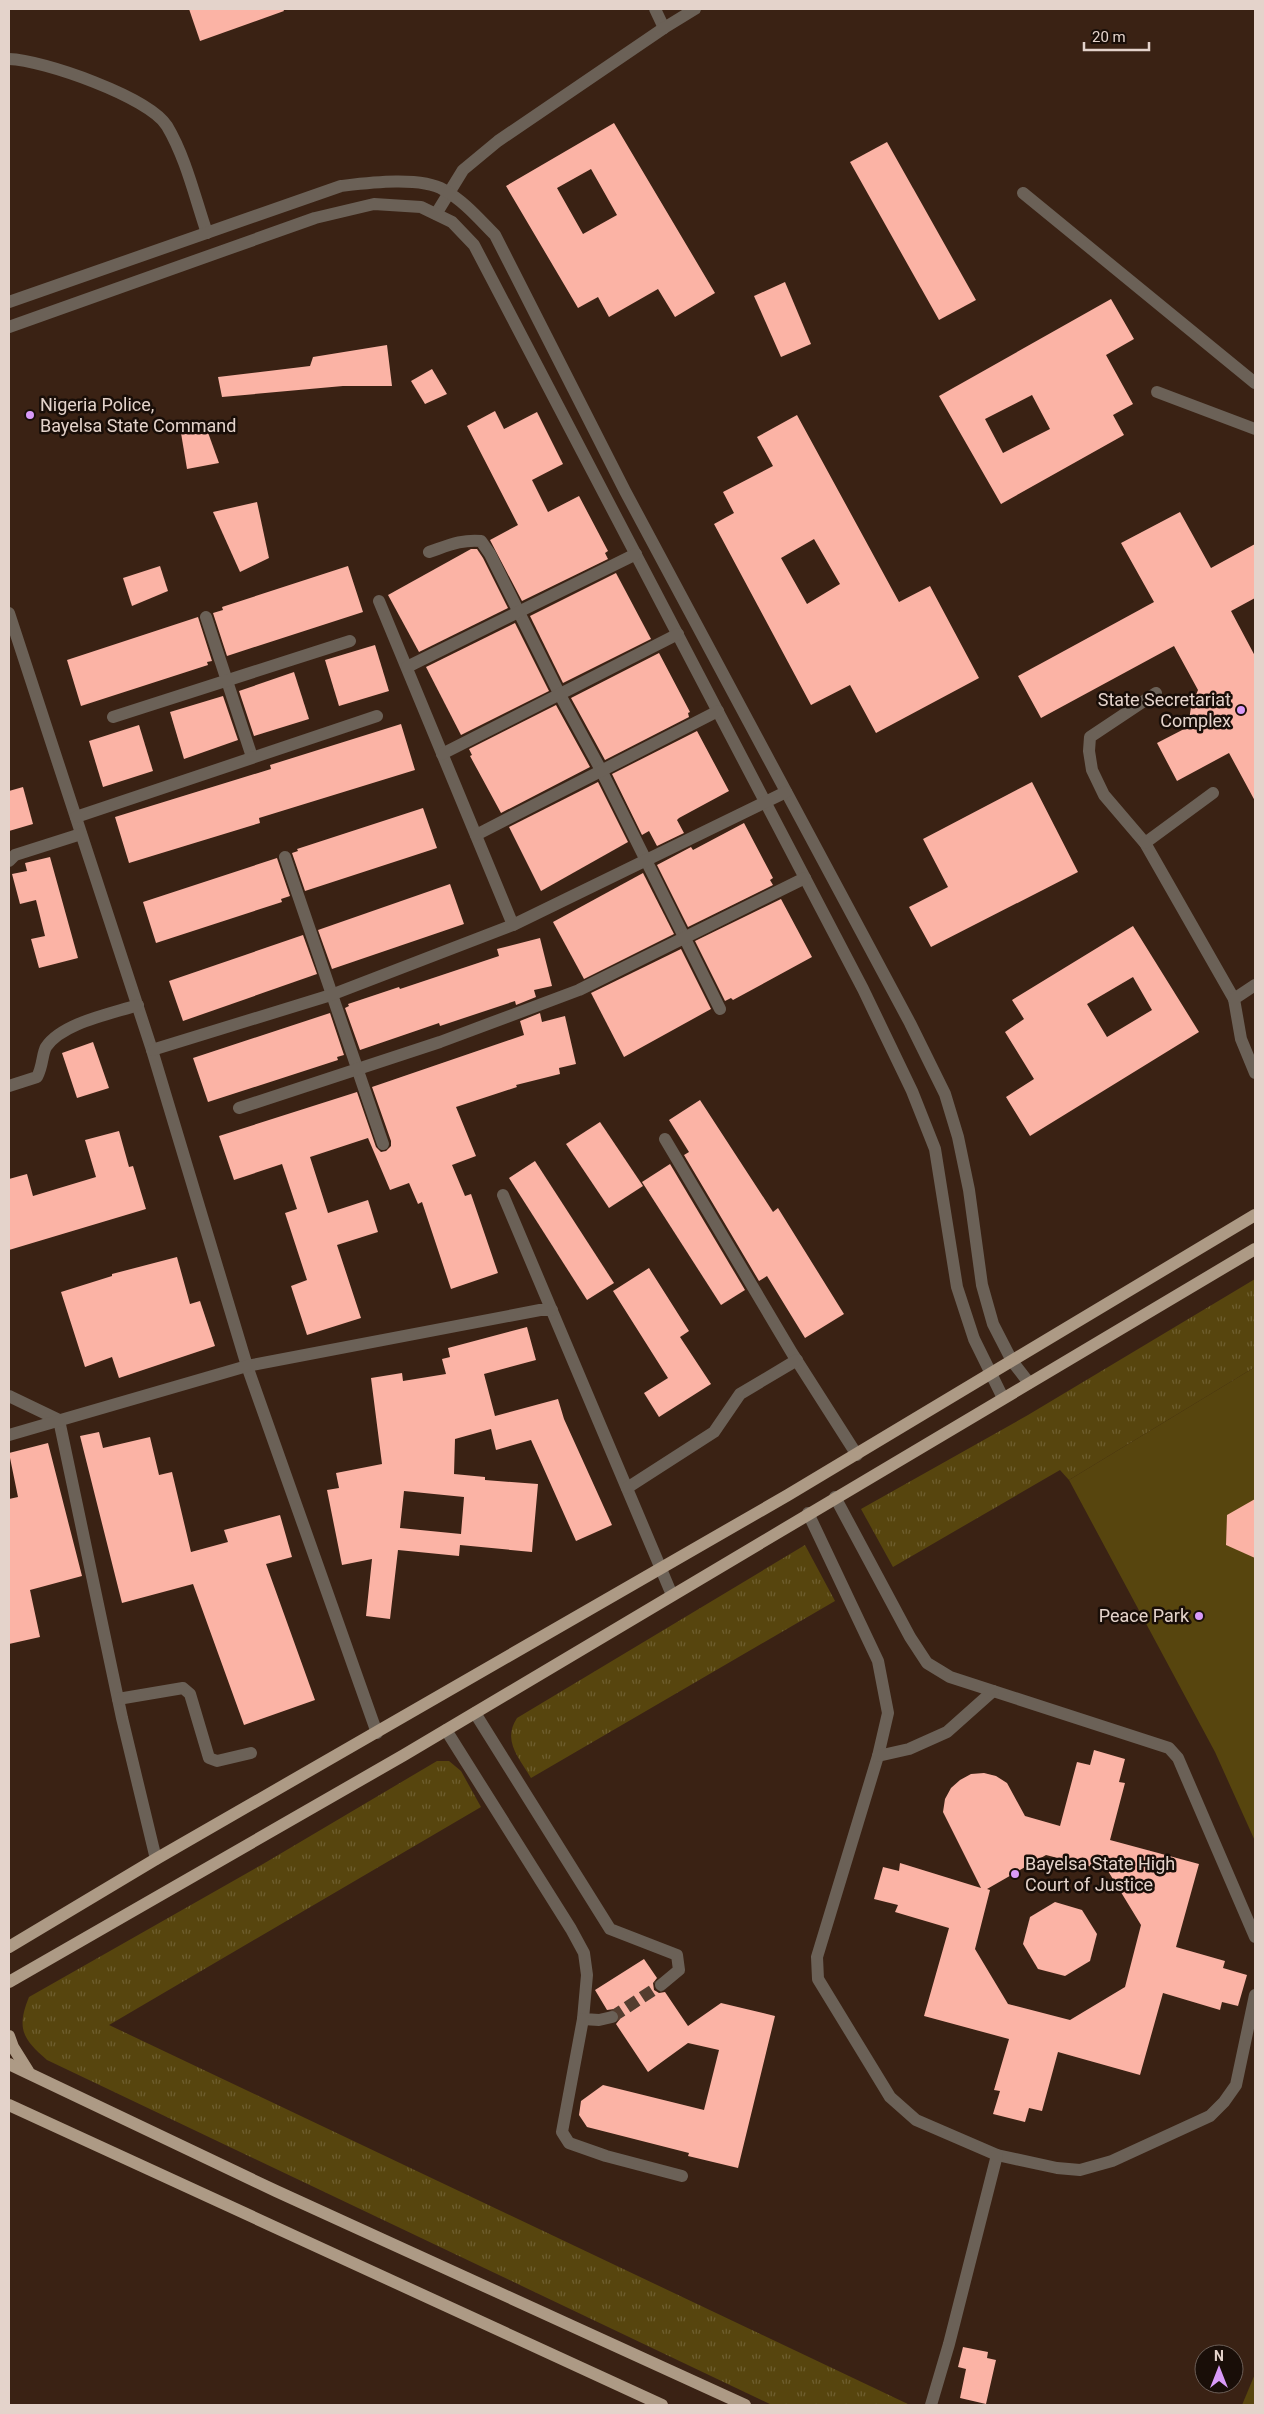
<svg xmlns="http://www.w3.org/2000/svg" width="1264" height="2414" viewBox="0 0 1264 2414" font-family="Roboto,sans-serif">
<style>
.grass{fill:url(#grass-tufts)}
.green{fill:#57450e}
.building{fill:#fbb3a5;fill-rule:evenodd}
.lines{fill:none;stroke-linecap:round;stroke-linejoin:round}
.minor-tunnel{stroke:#543d2f;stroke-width:12;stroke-dasharray:12 6;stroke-linecap:butt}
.minor{stroke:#6b6157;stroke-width:12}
.major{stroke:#ad9a85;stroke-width:12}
.poi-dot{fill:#d99af8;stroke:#190e08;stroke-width:2}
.labels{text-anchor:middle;stroke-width:5;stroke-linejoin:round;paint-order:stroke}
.poi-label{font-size:18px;fill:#e4d3cb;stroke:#190e08;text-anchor:start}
</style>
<defs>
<pattern id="grass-tufts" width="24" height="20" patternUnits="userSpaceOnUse" patternTransform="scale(1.25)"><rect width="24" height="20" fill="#57450e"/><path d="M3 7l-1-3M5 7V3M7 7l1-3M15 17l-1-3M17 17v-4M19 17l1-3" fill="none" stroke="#6f5f30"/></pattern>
</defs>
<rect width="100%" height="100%" fill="#3a2214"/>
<!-- grass -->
<g class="grass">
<path d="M 1255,1279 L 1255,1367 L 1069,1480 L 1060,1470 L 893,1567 L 861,1509 L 1028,1415 Z"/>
<path d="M 805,1545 L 835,1601 L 531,1778 C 519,1757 502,1741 517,1718 Z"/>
<path d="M 437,1761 L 449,1761 L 461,1771 L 481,1807 L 109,2025 L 910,2405 L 772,2405 L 47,2060 C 23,2039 16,2029 29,1997 L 263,1864 Z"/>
</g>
<!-- green -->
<g class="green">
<path d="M 1255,1367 L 1255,1841 L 1215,1752 L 1069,1480 Z"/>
<path d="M 1255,2374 L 1255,2405 L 1242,2405 Z"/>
</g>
<!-- building -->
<g class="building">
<path d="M 189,9 L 283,9 L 284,11 L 200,41 Z"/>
<path d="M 614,123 L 715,293 L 675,317 L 658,289 L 609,317 L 598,297 L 578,308 L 506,186 ZM 591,169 L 617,215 L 583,234 L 557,188 Z"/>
<path d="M 887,142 L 976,300 L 939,320 L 850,162 Z"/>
<path d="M 785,282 L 811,344 L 781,357 L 754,296 Z"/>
<path d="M 1111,299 L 1134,339 L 1106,355 L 1133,404 L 1113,415 L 1124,435 L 1001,504 L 939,396 ZM 1032,395 L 1050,429 L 1003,453 L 985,419 Z"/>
<path d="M 387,345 L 392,386 L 343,386 L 222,397 L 218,377 L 310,366 L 313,357 Z"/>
<path d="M 432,369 L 447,394 L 425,404 L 411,381 Z"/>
<path d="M 495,411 L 504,429 L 537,412 L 563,464 L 532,480 L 548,512 L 579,496 L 608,551 L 605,553 L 608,559 L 522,601 L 490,540 L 518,525 L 467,426 Z"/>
<path d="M 797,415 L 899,602 L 930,586 L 979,678 L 876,733 L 850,685 L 811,705 L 714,524 L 734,513 L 723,492 L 773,466 L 757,437 ZM 814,539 L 840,584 L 807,604 L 781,558 Z"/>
<path d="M 206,427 L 219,463 L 187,469 L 181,433 Z"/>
<path d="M 257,502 L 269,558 L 240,572 L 213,512 Z"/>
<path d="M 1180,512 L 1211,568 L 1255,544 L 1255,598 L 1231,611 L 1255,656 L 1255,801 L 1229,753 L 1177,781 L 1157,743 L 1188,727 L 1191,707 L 1198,690 L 1174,646 L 1041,718 L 1018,676 L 1154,602 L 1121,543 Z"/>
<path d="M 471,549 L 477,549 L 483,558 L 508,608 L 419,652 L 388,595 Z"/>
<path d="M 160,566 L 168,591 L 132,606 L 123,578 Z"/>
<path d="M 348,566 L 363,612 L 227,656 L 213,613 L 223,610 L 222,607 Z"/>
<path d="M 616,573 L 651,639 L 563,683 L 530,616 Z"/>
<path d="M 198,617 L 212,661 L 207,662 L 208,665 L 81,706 L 67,660 Z"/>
<path d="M 515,623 L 549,691 L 461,735 L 426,667 Z"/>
<path d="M 375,645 L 389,691 L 339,706 L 325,660 Z"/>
<path d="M 659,653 L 690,712 L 688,713 L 689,717 L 605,760 L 571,698 Z"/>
<path d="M 294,672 L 309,719 L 254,736 L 239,691 Z"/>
<path d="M 223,696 L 238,740 L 184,759 L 170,712 Z"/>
<path d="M 556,705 L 590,767 L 501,813 L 470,756 L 472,755 L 469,749 Z"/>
<path d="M 401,724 L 415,770 L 259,818 L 260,823 L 129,863 L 115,817 L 271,769 L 270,765 Z"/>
<path d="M 139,725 L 153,771 L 103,787 L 89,741 Z"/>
<path d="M 697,731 L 729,791 L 679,818 L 677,820 L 684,833 L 657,846 L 649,831 L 642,835 L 612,774 Z"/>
<path d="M 598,782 L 628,842 L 541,891 L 509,827 Z"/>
<path d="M 1032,782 L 1078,872 L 931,947 L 909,907 L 948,887 L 923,839 Z"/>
<path d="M 23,787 L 33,824 L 9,831 L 9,791 Z"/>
<path d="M 423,808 L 437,848 L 305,891 L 292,853 L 298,851 L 297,849 Z"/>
<path d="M 744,823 L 773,878 L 770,880 L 773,885 L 688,927 L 657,865 L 691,847 L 693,850 Z"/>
<path d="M 50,857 L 78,958 L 39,968 L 31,939 L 45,936 L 36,900 L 20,904 L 12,874 L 27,871 L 25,863 Z"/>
<path d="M 277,858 L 290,896 L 281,899 L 282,902 L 156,943 L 143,902 Z"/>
<path d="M 643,873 L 674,934 L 584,979 L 553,922 Z"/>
<path d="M 450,884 L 464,924 L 332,969 L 318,930 Z"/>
<path d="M 781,899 L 812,957 L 733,1000 L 731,998 L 725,1001 L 695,941 Z"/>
<path d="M 1133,926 L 1199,1032 L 1030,1136 L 1006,1097 L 1034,1079 L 1005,1032 L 1024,1019 L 1012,1000 ZM 1133,977 L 1152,1010 L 1107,1037 L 1087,1004 Z"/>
<path d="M 303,935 L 317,974 L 183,1021 L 169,981 Z"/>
<path d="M 540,938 L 552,986 L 534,990 L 536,997 L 516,1005 L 515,1001 L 440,1026 L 439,1023 L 360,1050 L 345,1008 L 349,1006 L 348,1004 L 399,987 L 400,989 L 499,956 L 497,949 Z"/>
<path d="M 681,949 L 711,1009 L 624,1057 L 591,993 Z"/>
<path d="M 330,1013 L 344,1055 L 337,1057 L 338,1060 L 208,1102 L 193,1058 Z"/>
<path d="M 540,1013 L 542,1022 L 565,1016 L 576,1064 L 559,1068 L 560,1074 L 516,1085 L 517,1087 L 456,1107 L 476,1156 L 452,1165 L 465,1196 L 471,1194 L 498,1273 L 451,1289 L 422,1202 L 418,1204 L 409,1183 L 390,1190 L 368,1138 L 310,1157 L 328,1213 L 368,1200 L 378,1232 L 337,1245 L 361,1318 L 307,1335 L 291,1286 L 307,1280 L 285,1213 L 297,1209 L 282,1164 L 234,1180 L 219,1136 L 357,1092 L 376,1147 L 381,1152 L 386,1151 L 391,1146 L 391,1141 L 372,1087 L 524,1035 L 520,1021 Z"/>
<path d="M 93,1042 L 109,1088 L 77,1098 L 62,1053 Z"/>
<path d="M 700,1100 L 773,1212 L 778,1208 L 844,1314 L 805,1338 L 767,1276 L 759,1281 L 684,1155 L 689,1152 L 669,1120 Z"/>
<path d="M 600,1122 L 643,1186 L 609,1208 L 566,1144 Z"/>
<path d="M 119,1131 L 129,1167 L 133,1166 L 146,1209 L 9,1250 L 9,1179 L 27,1174 L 33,1196 L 96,1177 L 85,1140 Z"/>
<path d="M 535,1161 L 614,1283 L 587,1300 L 509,1178 Z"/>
<path d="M 670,1164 L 745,1290 L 721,1305 L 642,1182 Z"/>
<path d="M 177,1257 L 190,1304 L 200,1301 L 215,1346 L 119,1378 L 112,1357 L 85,1367 L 61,1292 L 112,1276 L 112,1274 Z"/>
<path d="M 649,1268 L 689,1331 L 680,1337 L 711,1384 L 659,1417 L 644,1393 L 668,1378 L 613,1291 Z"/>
<path d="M 527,1327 L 536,1360 L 484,1374 L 495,1416 L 558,1399 L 564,1419 L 612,1525 L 576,1541 L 531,1440 L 496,1450 L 491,1429 L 455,1439 L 454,1474 L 485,1477 L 485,1480 L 538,1484 L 532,1552 L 460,1545 L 459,1556 L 398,1550 L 390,1619 L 366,1616 L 372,1559 L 342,1565 L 327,1490 L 339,1488 L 336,1473 L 382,1464 L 371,1378 L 402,1373 L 403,1381 L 446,1374 L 442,1359 L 450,1357 L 448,1348 ZM 404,1491 L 464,1497 L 461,1534 L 400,1528 Z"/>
<path d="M 99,1432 L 103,1448 L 150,1437 L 159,1475 L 172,1472 L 191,1552 L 228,1542 L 224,1530 L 280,1515 L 292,1557 L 266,1564 L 315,1700 L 244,1725 L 193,1584 L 122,1603 L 80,1436 Z"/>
<path d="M 48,1443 L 82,1576 L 30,1590 L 40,1637 L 9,1644 L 9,1499 L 18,1497 L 9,1453 Z"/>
<path d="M 1255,1499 L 1255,1558 L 1226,1545 L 1227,1515 Z"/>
<path d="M 1094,1750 L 1125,1759 L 1119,1782 L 1125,1783 L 1110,1840 L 1199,1864 L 1176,1947 L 1225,1961 L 1223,1968 L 1247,1975 L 1238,2006 L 1222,2002 L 1220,2010 L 1163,1993 L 1140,2075 L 1058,2052 L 1042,2111 L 1029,2108 L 1025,2122 L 993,2114 L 1000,2091 L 994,2090 L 1009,2039 L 924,2016 L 949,1928 L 895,1912 L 898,1905 L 874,1899 L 883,1867 L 899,1871 L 900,1863 L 981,1888 L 943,1812 L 945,1799 L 951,1788 L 960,1780 L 971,1774 L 984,1773 L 996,1776 L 1007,1783 L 1025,1816 L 1060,1826 L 1077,1762 L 1090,1765 ZM 1046,1855 L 1108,1871 L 1141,1925 L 1125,1987 L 1070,2020 L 1008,2004 L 975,1949 L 990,1890 L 987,1889 Z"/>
<path d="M 1055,1902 L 1082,1910 L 1097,1934 L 1090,1961 L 1065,1976 L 1038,1969 L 1023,1944 L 1030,1917 Z"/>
<path d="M 644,1959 L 657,1978 L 653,1983 L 654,1990 L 659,1993 L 665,1992 L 688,2026 L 721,2003 L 775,2016 L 738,2168 L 688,2156 L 689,2153 L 587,2127 L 579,2115 L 581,2101 L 603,2085 L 704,2110 L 719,2050 L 688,2043 L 648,2072 L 616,2024 L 620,2019 L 618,2012 L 614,2009 L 607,2010 L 595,1990 Z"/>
<path d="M 963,2347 L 988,2352 L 987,2358 L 996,2360 L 986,2404 L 960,2398 L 966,2369 L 958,2367 Z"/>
</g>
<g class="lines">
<!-- minor-tunnel -->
<path class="minor-tunnel" d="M 612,2017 L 661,1985"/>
<!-- minor -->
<g class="minor">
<path d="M 655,9 L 664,28"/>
<path d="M 9,59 C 43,60 149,97 167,126 C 186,158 195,198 207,233"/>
<path d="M 1023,193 L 1255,383"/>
<path d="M 436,214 L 463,170 L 498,141 L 664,28 L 695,9"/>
<path d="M 9,302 L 341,186 C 367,183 421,176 444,190 C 464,201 479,219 495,235 L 625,491 L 910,1023 L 945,1094 L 958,1137 L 969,1190 L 982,1285 L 993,1324 L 1012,1361 L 1029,1383"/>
<path d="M 9,327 L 315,218 L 374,204 L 421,207 L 452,222 L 474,245 L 863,989 L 912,1091 L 935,1149 L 957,1287 L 974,1339 L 1003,1398"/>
<path d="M 1157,392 L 1255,429"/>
<path d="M 429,552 C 447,546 462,539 481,541 L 490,554 L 560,695 L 601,770 L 720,1009"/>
<path d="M 379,601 L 513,925"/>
<path d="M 9,613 L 152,1050 L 247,1366 L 377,1733"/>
<path d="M 206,617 L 252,757"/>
<path d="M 407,667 L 636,554"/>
<path d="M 1156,693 L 1090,737 L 1089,751 L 1092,770 L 1104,795 L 1145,843 L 1234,999"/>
<path d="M 113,717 L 350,641"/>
<path d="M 442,754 L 678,634"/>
<path d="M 76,817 L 377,716"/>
<path d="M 476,835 L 718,711"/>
<path d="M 1145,843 L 1213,793"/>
<path d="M 285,857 L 383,1144"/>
<path d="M 9,861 L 15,855 L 81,834"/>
<path d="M 1255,985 L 1234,999 L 1241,1039 L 1255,1073"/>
<path d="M 152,1050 L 331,995 L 513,925 L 786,792"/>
<path d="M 9,1086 L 37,1077 C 43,1066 42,1054 46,1047 C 62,1023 110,1014 138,1005"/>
<path d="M 239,1108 L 440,1042 L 579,990 L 805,878"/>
<path d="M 665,1139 L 792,1353 L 857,1455"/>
<path d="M 503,1195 L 672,1595"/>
<path d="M 9,1396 L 59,1420 L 122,1718 L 156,1859"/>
<path d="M 9,1435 L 247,1366 L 540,1310 L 552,1310"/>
<path d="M 627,1488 L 714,1432 L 740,1394 L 797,1360"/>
<path d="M 835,1497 L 910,1637 L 927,1663 L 950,1677 L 1169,1748 L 1178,1758 L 1255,1937"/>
<path d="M 808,1513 L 878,1661 L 888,1713 L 878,1756 L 817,1957 L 818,1979 L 890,2097 L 916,2120 L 997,2155 L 1057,2168 L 1080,2170 L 1112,2161 L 1210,2116 L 1224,2102 L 1236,2085 L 1255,1995"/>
<path d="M 118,1699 L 183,1688 L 190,1694 L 209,1758 L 217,1761 L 251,1753"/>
<path d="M 475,1713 L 610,1929 L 677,1955 L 679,1970 L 661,1985"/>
<path d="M 446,1730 L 571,1929 L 584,1953 L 587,1975 L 583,2019 L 599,2020 L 612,2017"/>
<path d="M 878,1756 L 909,1749 L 947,1732 L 993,1691"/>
<path d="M 583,2019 L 562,2132 L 569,2143 L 606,2156 L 682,2176"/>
<path d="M 931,2405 L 949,2344 L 997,2155"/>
</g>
<!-- major -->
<g class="major">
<path d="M 9,1947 L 156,1859 L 788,1495 L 1255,1215"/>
<path d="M 9,1982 L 404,1755 L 1255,1249"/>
<path d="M 9,2036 L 13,2047 L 28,2071"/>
<path d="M 9,2064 L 276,2191 L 745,2405"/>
<path d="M 9,2105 L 662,2405"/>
</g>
</g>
<!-- markers -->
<g class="poi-dot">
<circle cx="30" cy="415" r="5"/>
<circle cx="1241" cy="710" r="5"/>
<circle cx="1199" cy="1616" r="5"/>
<circle cx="1015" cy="1874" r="5"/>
</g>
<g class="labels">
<!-- poi labels -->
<g class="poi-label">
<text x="40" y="411">Nigeria Police,<tspan x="40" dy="21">Bayelsa State Command</tspan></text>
<text x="1231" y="706" text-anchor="end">State Secretariat<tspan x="1231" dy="21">Complex</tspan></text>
<text x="1189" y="1622" text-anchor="end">Peace Park</text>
<text x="1025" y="1870">Bayelsa State High<tspan x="1025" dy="21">Court of Justice</tspan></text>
</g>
</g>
<!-- border -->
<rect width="1264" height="2414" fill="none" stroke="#e4d3cb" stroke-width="20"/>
<!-- north arrow -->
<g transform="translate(1219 2369)"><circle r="24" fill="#190e08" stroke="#6a5d56"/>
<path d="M0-4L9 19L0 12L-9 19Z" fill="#d99af8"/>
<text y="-8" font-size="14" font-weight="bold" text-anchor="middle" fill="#e4d3cb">N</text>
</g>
<!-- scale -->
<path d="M1084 42v8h65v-8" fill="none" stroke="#e4d3cb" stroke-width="2.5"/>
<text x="1092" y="42" font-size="15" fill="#e4d3cb" stroke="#190e08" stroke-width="4" paint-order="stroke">20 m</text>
</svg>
